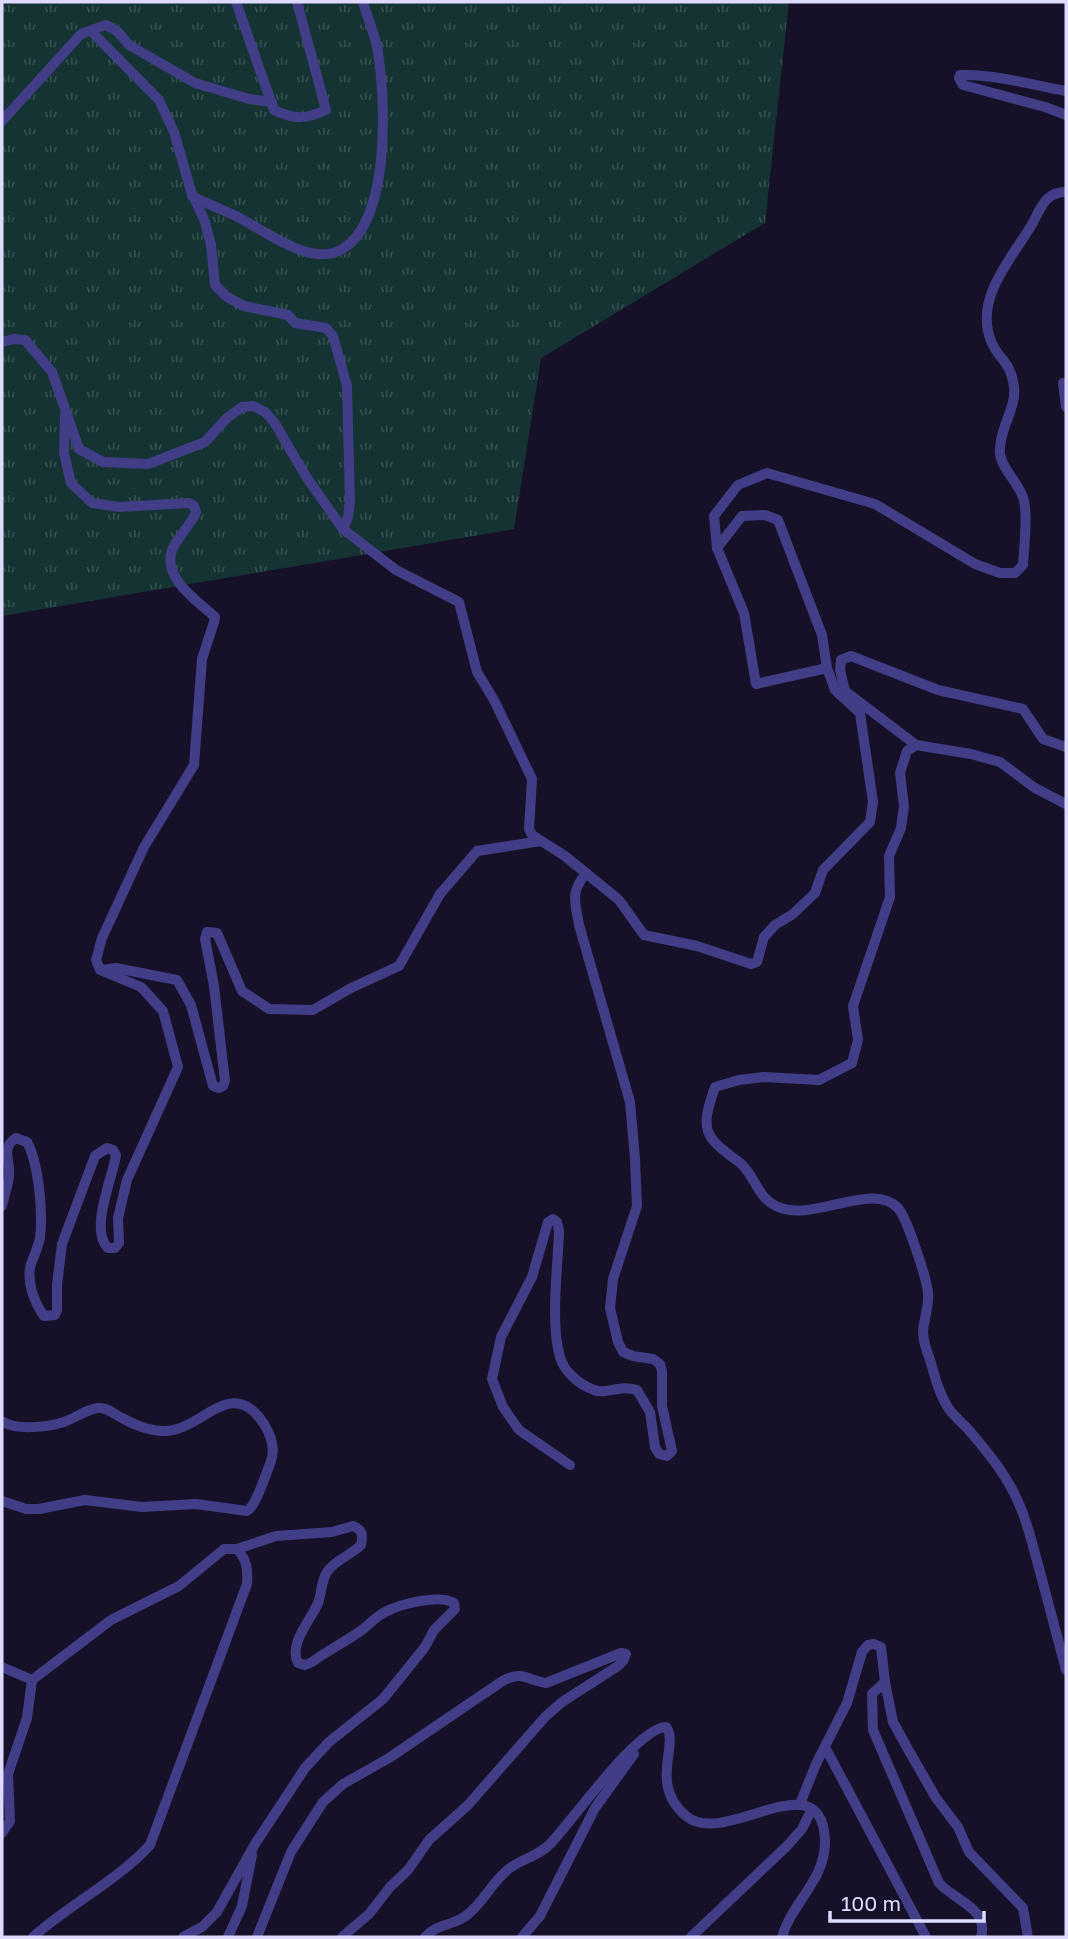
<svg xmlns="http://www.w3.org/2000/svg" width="1068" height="1939" viewBox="0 0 1068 1939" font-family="'Golos Text',sans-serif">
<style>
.grass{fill:url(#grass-tufts)}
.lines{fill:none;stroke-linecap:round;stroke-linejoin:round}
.street{stroke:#413e87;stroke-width:10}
</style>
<defs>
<pattern id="grass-tufts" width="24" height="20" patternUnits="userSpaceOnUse" patternTransform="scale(1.75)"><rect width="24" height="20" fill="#143332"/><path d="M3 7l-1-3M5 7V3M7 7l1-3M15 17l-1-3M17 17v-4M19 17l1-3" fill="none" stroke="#365051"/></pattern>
</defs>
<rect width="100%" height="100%" fill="#161129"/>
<!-- grass -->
<path class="grass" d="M 2,2 L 789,2 L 765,223 L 541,358 L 514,529 L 2,616 Z"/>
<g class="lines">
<!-- street -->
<g class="street">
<path d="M 236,2 L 274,110 C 295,120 306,119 326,110 L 297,2"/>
<path d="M 91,31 L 159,100 L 174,132 L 191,191 L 205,222 L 211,245 L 215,285 L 227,297 L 244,306 L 288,315 L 295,323 L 326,328 L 333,336 L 347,386 L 350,501 L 348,517 L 343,529"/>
<path d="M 1066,91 C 1031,85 996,74 960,75 L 959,78 L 963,85 L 1045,107 L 1066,115"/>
<path d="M 2,121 L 81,34 L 106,25 L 117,31 L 129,45 L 195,83 L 249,99 L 272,102"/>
<path d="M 192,196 C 207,204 221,209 236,216 C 262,229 303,261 333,253 C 393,235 386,95 377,47 C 374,32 367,17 363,2"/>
<path d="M 2,342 L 14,339 L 25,340 L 52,372 L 79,449 L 103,462 L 148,464 L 205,442 L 227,418 L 242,407 L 253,406 L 265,412 L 274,422 L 307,478 L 343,529 L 396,570 L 459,602 L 477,672 L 494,700 L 532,779 L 529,829 L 532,835 L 565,856 L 619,900 L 644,935 L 697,946 L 751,964 L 757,962 L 764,937 L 775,925 L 793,914 L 815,893 L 823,870 L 870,822 L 873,802 L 860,713 L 835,690 L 827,668 L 822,635 L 778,520 L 765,515 L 742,516 L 717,548 L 744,613 L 756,684 L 827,668"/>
<path d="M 1063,383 L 1066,407"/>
<path d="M 717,548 L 714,516 L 738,485 L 767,473 L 875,504 L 975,564 L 1000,573 L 1015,573 L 1023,565 C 1024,546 1028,518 1024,501 C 1021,485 1002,470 1000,454 C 998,431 1017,407 1014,387 C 1010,359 999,361 991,341 C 974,299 1011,259 1031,226 C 1041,209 1044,192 1066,192"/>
<path d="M 916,745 L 907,751 L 900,773 L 904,806 L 901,828 L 889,856 L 890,897 L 853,1006 L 858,1040 L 852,1063 L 819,1080 L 764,1077 L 739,1080 L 715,1087 C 700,1130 703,1136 739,1162 C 754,1173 756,1196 776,1206 C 813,1224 872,1180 898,1208 C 907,1218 926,1277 928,1292 C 929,1304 926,1313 924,1324 C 921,1336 926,1348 930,1360 C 935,1377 939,1394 949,1409 C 954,1416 961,1422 967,1428 C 984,1448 1002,1469 1014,1493 C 1026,1516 1032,1543 1039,1568 C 1048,1602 1057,1636 1066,1670"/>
<path d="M 1066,747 L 1043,739 L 1023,709 L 938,690 L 851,656 L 841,660 L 840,670 L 845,691 L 916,745 L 971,754 L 1000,762 L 1035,788 L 1066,804"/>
<path d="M 102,970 L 116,968 L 177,980 L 191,1005 L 213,1086 L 219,1088 L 223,1086 L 225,1081 L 214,986 L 205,939 L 207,932 L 217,933 L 242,991 L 269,1009 L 313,1010 L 351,988 L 399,966 L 440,894 L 477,851 L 541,841"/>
<path d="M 2,1206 C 4,1196 8,1186 9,1176 C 11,1161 0,1148 16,1138 L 27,1142 C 39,1164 43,1213 40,1238 C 38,1247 34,1256 31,1264 C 26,1281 34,1302 44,1316 L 55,1315 L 57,1310 L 57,1285 L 62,1244 L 95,1156 L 107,1148 L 113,1150 L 116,1155 C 113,1177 89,1230 108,1248 L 115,1248 L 119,1243 L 118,1218 L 127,1180 L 178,1067 L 163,1011 L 141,987 L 100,970 L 96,960 L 102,938 L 144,847 L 194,765 L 202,659 L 214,622 L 215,617 C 198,601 162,579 172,550 C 176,539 191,525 196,512 L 194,506 L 189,503 L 119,507 L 92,503 L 71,483 L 64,453 L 65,415"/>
<path d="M 2,1421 C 16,1431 48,1427 64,1422 C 75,1418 87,1409 98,1408 C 108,1407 113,1414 122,1418 C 135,1425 152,1432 167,1431 C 204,1428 232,1375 264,1424 C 272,1437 276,1450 270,1464 C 265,1476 256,1506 247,1511 L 196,1504 L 142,1507 L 85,1500 L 39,1509 L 26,1509 L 2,1501"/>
<path d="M 570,1465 L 519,1430 L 503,1407 L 492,1379 L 501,1337 L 532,1277 L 548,1222 L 553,1219 L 557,1222 L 559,1231 C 558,1267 550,1323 560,1357 C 564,1372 580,1385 594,1390 C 607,1395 619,1384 637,1390 L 650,1412 L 655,1447 L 659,1454 L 667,1456 L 672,1451 L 662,1406 L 662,1371 L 660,1364 L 653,1359 L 633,1356 L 623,1352 L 618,1342 L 610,1308 L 613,1279 L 637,1206 L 635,1159 L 630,1102 L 579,925 C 575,901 570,893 586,873"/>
<path d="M 2,1667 L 32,1680 L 111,1620 L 179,1586 L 224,1549 L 237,1549 C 247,1560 248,1569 247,1584 L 150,1845 C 117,1881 70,1904 33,1937"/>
<path d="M 825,1747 L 926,1937"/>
<path d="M 800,1804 L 816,1764 L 847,1703 L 862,1652 L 868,1645 L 874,1644 L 881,1647 L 885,1682"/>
<path d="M 2,1833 L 10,1821 L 8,1774 L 27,1718 L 32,1680"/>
<path d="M 183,1937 L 202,1927 L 217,1912 L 255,1844 L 305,1768 L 329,1742 L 383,1699 L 425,1647 L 434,1630 L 455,1609 L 454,1603 C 439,1594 400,1604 385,1612 C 375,1617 368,1626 359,1632 C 343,1643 327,1651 312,1662 L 305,1665 L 298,1663 C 288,1644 311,1620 318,1603 C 322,1593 321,1581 327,1572 C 335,1560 351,1555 361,1545 C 363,1535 363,1530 353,1526 L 332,1532 L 276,1536 L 237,1549"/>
<path d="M 228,1937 L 242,1906 L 252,1855"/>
<path d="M 257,1937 L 291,1852 L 323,1802 L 343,1784 L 389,1758 L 504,1680 C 523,1671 527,1680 546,1683 L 621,1653 L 626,1654 L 623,1661 L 618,1666 L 562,1702 L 545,1717 L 468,1805 L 429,1840 L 408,1870 L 390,1887 L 369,1914 L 342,1937"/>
<path d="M 425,1937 C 437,1923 454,1926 467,1915 C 484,1902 493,1880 510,1868 C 524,1858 539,1856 551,1843 C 573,1820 637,1728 666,1727 C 680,1744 648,1784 686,1816 C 725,1849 821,1758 825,1840 C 826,1880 792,1902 782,1937"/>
<path d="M 522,1937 L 540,1916 L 595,1808 L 634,1754"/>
<path d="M 691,1937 L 787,1846 L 802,1829 L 812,1809"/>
<path d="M 981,1937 C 989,1908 955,1901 939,1883 L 873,1730 L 872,1694 L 885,1682 L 893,1722 L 909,1751 L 936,1798 L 958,1827 L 969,1852 L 1023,1908 L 1028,1937"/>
</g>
</g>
<!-- border -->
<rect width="1068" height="1939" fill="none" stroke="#dfdbfe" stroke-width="7"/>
<!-- scale -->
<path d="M830 1911v10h154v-10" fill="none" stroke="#dfdbfe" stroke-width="3.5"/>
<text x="841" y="1911" font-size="21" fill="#dfdbfe" stroke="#161129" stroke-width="5" paint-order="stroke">100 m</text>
</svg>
